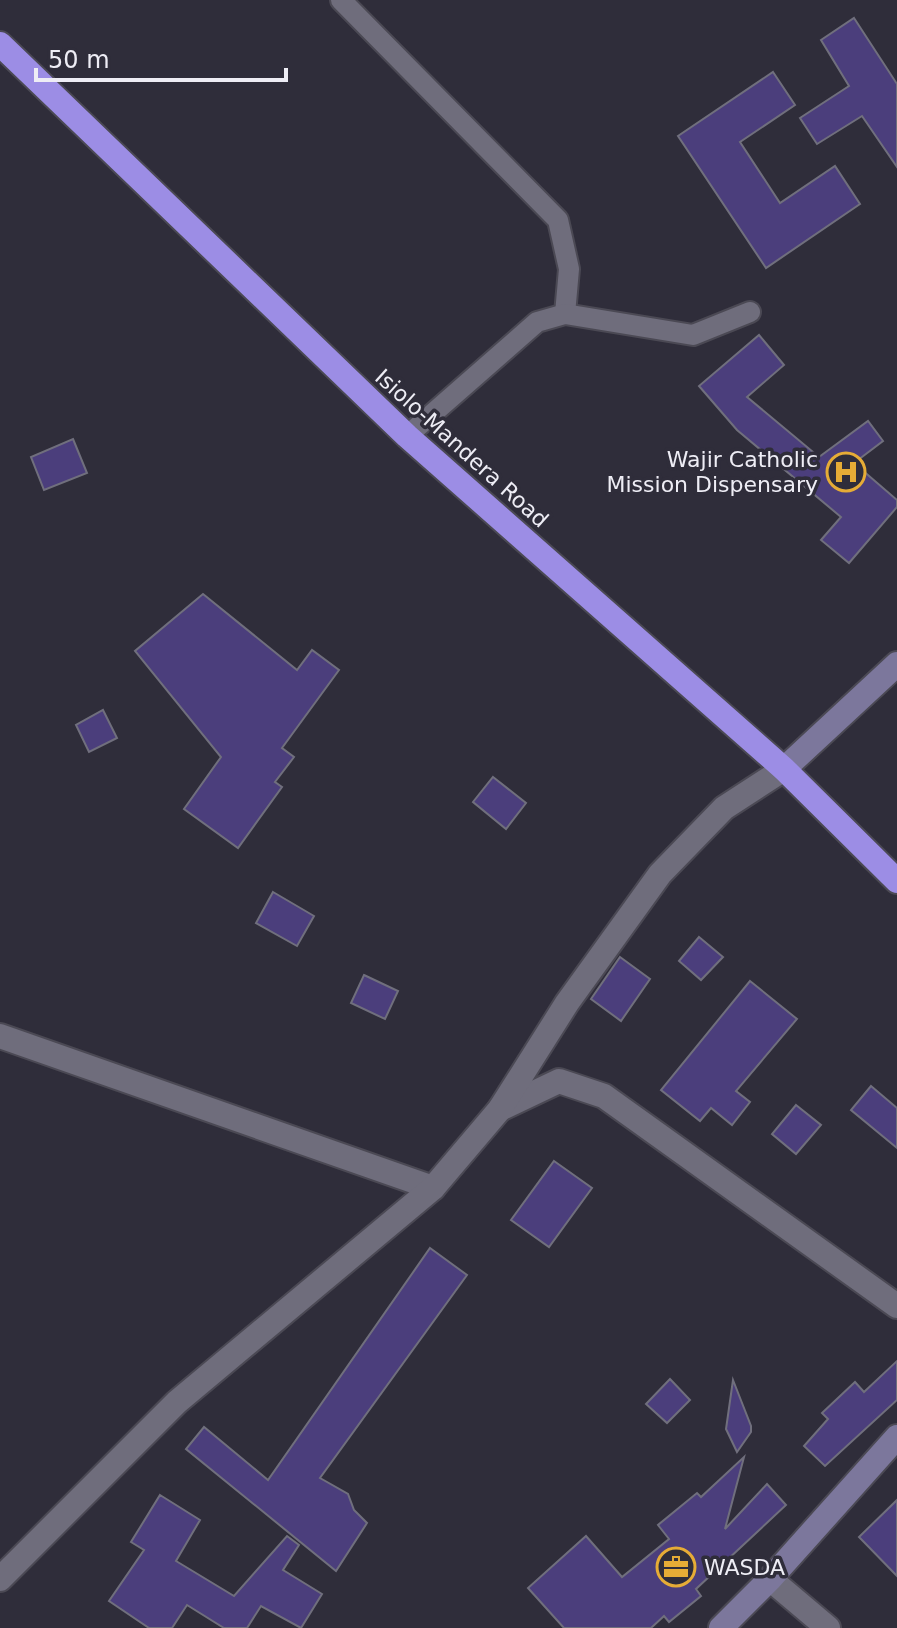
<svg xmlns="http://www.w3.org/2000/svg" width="897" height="1628" viewBox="0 0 897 1628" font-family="'DejaVu Sans',sans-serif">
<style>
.building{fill:#4b3e7c;stroke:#706f7d;stroke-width:2}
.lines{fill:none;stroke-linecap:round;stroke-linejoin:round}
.lane-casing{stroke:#4b4954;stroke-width:24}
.street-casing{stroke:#4b4954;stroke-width:28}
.secondary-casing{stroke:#4b4954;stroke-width:28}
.highway-casing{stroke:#4b4954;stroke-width:28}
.lane{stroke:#6f6d7c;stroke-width:20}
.street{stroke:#6f6d7c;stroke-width:24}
.secondary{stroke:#7c779c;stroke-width:24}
.highway{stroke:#9c8de5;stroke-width:24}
.labels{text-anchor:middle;stroke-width:7;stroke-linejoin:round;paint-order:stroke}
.street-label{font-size:22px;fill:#eeedf5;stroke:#2f2d3a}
.poi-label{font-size:22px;fill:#eeedf5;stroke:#2f2d3a;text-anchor:end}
</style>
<rect width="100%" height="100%" fill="#2f2d3a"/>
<!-- building -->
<g class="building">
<path d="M 854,18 L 897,84 L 897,167 L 862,116 L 817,144 L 800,118 L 849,86 L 821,40 Z"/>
<path d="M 773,72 L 795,105 L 740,142 L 780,203 L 835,166 L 860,204 L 766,268 L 678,136 Z"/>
<path d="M 759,335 L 784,365 L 747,397 L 819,457 L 868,421 L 883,441 L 854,463 L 897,500 L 897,507 L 849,563 L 821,540 L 841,517 L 737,430 L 699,386 Z"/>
<path d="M 73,439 L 87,473 L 44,490 L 31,457 Z"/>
<path d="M 203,594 L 297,670 L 312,650 L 339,670 L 282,748 L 294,757 L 275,782 L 282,787 L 238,848 L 184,809 L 221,757 L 135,651 Z"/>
<path d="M 103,710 L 117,738 L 89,752 L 76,725 Z"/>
<path d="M 493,777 L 526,803 L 506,829 L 473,802 Z"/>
<path d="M 273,892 L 314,916 L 297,946 L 256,923 Z"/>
<path d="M 699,937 L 723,957 L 701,980 L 679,961 Z"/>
<path d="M 620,957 L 650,979 L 621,1021 L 591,999 Z"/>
<path d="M 364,975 L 398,991 L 385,1019 L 351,1003 Z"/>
<path d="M 750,981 L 797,1019 L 736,1091 L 750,1102 L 732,1125 L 711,1108 L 700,1121 L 661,1090 Z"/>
<path d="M 871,1086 L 897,1108 L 897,1148 L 851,1110 Z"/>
<path d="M 796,1105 L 821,1125 L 796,1154 L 772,1134 Z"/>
<path d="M 554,1161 L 592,1188 L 549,1247 L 511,1220 Z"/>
<path d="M 430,1248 L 467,1275 L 320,1478 L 348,1494 L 354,1510 L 367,1523 L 336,1571 L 186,1449 L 204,1427 L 268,1480 Z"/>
<path d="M 897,1361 L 897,1400 L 825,1466 L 804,1446 L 828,1419 L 822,1413 L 855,1382 L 864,1392 Z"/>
<path d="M 670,1379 L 690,1400 L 667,1423 L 646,1404 Z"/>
<path d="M 733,1380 L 751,1426 L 751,1432 L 737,1452 L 726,1429 Z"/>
<path d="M 744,1457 L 725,1529 L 767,1484 L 786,1505 L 696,1589 L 701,1596 L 669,1622 L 664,1616 L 651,1628 L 564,1628 L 528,1588 L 586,1536 L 622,1577 L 669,1539 L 658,1525 L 697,1493 L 701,1497 Z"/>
<path d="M 160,1495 L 200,1520 L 176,1561 L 234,1596 L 287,1536 L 299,1545 L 283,1570 L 322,1594 L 301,1628 L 261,1606 L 247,1628 L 224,1628 L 187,1605 L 172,1628 L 149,1628 L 109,1601 L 144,1550 L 131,1542 Z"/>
<path d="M 897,1500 L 897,1576 L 859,1537 Z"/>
</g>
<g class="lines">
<!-- lane casing -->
<g class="lane-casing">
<g id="lane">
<path d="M 341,0 L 558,220 L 569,269 L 565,314"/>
<path d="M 407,436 L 537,322 L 565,314 L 693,335 L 750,312"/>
</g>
</g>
<!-- street casing -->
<g class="street-casing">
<g id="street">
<path d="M 0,1036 L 433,1188"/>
<path d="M 500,1109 L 559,1081 L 604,1096 L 897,1306"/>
<path d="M 0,1579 L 177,1402 L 433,1188 L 500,1109 L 567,1003 L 660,874 L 724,808 L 784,769"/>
<path d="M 770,1579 L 828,1628"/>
</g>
</g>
<!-- secondary casing -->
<g class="secondary-casing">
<g id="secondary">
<path d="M 784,769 L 897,664"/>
<path d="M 721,1628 L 770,1579 L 897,1437"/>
</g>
</g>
<!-- highway casing -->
<g class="highway-casing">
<path id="highway" d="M 0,44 L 407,436 L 784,769 L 897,881"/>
</g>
<!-- lane -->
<use href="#lane" class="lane"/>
<!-- street -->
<use href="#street" class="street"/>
<!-- secondary -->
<use href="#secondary" class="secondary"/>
<!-- highway -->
<use href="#highway" class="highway"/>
</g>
<!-- icons -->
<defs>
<g id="hospital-ring" transform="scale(2)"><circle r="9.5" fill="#2f2d3a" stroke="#e6ac36" stroke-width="1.5"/><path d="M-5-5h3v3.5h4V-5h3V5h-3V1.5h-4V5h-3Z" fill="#e6ac36"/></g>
<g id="office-ring" transform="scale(2)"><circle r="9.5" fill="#2f2d3a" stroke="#e6ac36" stroke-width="1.5"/><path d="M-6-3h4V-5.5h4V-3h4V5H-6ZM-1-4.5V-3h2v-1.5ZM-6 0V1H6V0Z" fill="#e6ac36"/></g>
</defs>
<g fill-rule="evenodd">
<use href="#hospital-ring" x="846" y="472"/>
<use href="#office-ring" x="676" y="1567"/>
</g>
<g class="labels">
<!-- street labels -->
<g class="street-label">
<text transform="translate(462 448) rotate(42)" y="8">Isiolo-Mandera Road</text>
</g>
<!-- poi labels -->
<g class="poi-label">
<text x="818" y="467">Wajir Catholic<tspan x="818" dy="25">Mission Dispensary</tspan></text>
<text x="704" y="1575" text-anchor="start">WASDA</text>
</g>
</g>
<!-- scale -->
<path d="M36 68v12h250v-12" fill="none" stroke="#eeedf5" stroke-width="4"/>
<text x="48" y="68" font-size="24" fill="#eeedf5" stroke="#2f2d3a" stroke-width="6" paint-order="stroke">50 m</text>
</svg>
